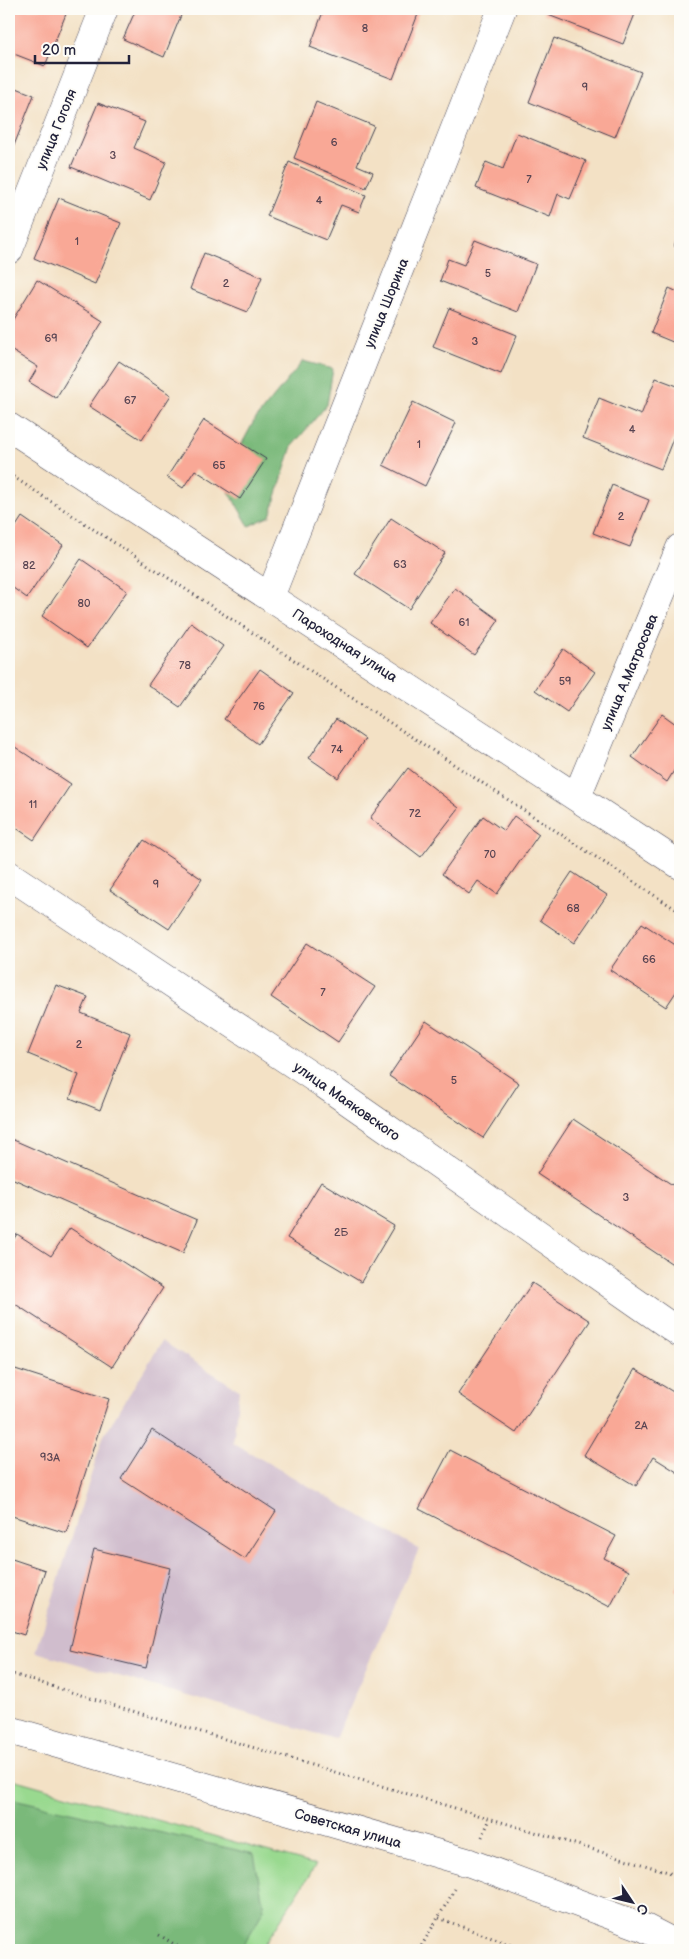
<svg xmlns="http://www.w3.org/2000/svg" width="689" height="1959" viewBox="0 0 689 1959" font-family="'Balsamiq Sans',sans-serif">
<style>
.industrial{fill:#d0bdcd}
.green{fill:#99d98f;stroke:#5e7e65}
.forest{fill:#7ab97a;stroke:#4e6e5a}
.building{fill:#f9a896}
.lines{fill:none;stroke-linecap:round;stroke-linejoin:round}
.minor-casing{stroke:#413f50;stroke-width:29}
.tertiary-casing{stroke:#413f50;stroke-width:29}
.path{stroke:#413f50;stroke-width:3;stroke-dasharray:1 4;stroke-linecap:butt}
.minor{stroke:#fff;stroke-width:28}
.tertiary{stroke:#fff;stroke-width:28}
.labels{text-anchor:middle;stroke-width:4;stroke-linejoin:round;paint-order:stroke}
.number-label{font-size:11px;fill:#584452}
.street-label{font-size:14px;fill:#22223b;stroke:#fdfcf7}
</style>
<rect width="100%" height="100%" fill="#fdfcf7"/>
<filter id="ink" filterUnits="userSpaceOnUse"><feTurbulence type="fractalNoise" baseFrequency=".02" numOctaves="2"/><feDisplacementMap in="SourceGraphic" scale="10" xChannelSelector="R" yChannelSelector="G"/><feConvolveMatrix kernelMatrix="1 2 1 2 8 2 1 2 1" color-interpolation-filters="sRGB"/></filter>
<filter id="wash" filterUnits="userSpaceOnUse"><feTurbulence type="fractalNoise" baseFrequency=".0096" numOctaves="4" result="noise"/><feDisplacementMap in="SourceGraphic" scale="20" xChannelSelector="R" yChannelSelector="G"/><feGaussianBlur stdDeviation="1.12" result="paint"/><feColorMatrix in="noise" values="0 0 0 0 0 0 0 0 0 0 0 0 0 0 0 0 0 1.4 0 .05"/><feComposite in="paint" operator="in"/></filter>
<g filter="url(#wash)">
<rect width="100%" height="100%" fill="#f3e1c5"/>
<!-- industrial -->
<path class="industrial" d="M 162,1341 L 239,1390 L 233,1443 L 419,1549 L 335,1739 L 36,1652 L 103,1437 Z"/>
<!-- green -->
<path class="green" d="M 9,1778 L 316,1865 L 261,1950 L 9,1950 Z"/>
<!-- forest -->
<g class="forest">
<path d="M 303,361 L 333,369 L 327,405 L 292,446 L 270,516 L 249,526 L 229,492 L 238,451 L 254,421 Z"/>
<path d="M 9,1798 L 254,1854 L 264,1909 L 241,1950 L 9,1950 Z"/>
</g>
<g id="blocks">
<!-- building -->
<g class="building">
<path d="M 13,9 L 68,9 L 45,66 L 9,52 L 9,20 Z"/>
<path d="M 136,9 L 172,9 L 182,13 L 164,57 L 123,39 Z"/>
<path d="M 324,9 L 420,9 L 393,79 L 310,47 Z"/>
<path d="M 545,9 L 637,9 L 623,44 L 543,13 Z"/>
<path d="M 554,38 L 641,72 L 615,137 L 529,102 Z"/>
<path d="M 9,85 L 34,95 L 9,158 Z"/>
<path d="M 316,102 L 374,126 L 357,165 L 373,172 L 366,188 L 294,158 Z"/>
<path d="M 98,103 L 145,122 L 134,148 L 166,162 L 150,200 L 71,167 Z"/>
<path d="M 517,133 L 586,161 L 570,199 L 558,194 L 550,217 L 476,188 L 486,162 L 503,169 Z"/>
<path d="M 289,162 L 366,195 L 359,212 L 341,205 L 326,240 L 267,216 Z"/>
<path d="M 59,198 L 121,223 L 95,284 L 34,258 Z"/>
<path d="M 680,230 L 680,249 L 674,246 Z"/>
<path d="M 475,240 L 536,264 L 518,312 L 440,281 L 448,259 L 464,265 Z"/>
<path d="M 204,253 L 262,277 L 248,312 L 190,289 Z"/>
<path d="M 37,280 L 103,321 L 56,398 L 29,382 L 38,367 L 9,349 L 9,326 Z"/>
<path d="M 669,288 L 680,293 L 680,345 L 651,333 Z"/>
<path d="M 449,308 L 517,335 L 501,374 L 433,347 Z"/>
<path d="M 119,361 L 171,395 L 142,440 L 89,406 Z"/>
<path d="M 656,378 L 680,387 L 680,421 L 661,469 L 583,438 L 599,398 L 641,415 Z"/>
<path d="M 413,402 L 456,423 L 425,486 L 383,465 Z"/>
<path d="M 204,420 L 266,459 L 240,499 L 195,470 L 183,488 L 167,477 Z"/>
<path d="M 612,485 L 649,500 L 630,547 L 593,533 Z"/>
<path d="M 22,517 L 63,545 L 27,598 L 9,585 L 9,537 Z"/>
<path d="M 391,518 L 445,553 L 409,609 L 355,574 Z"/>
<path d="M 81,559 L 127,591 L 87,648 L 42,616 Z"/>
<path d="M 455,588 L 499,620 L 474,655 L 430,623 Z"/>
<path d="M 191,623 L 223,646 L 180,707 L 148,685 Z"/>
<path d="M 563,649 L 595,672 L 567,712 L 535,690 Z"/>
<path d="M 260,669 L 294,693 L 258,744 L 224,719 Z"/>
<path d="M 662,714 L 680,727 L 680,761 L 667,782 L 632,757 Z"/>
<path d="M 336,719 L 365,739 L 338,778 L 309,758 Z"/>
<path d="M 9,743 L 71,784 L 34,840 L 9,823 Z"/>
<path d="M 408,768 L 459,808 L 421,857 L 370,818 Z"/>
<path d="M 483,816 L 504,831 L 514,816 L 539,834 L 497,894 L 478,881 L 469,894 L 442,874 Z"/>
<path d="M 144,840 L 202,879 L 169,929 L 110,890 Z"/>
<path d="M 572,872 L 607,895 L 574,943 L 540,920 Z"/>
<path d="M 642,923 L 680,948 L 680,986 L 666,1007 L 610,970 Z"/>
<path d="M 307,943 L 375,987 L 338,1042 L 271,997 Z"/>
<path d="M 56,985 L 88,997 L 81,1013 L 130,1033 L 100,1110 L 70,1098 L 79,1075 L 28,1054 Z"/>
<path d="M 426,1021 L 519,1083 L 483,1138 L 389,1076 Z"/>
<path d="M 573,1119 L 680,1190 L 680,1269 L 537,1174 Z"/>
<path d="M 9,1138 L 197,1220 L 183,1253 L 9,1177 Z"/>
<path d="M 321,1182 L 394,1226 L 361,1282 L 287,1238 Z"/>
<path d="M 70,1228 L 163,1288 L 112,1367 L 9,1300 L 9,1246 L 17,1234 L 51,1256 Z"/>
<path d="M 532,1283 L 590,1321 L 516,1433 L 458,1394 Z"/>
<path d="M 9,1367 L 109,1399 L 66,1533 L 9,1515 Z"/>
<path d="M 635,1369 L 680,1396 L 680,1474 L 653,1457 L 636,1486 L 584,1455 Z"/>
<path d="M 152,1430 L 276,1511 L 245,1559 L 121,1479 Z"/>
<path d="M 450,1450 L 616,1536 L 604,1558 L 629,1571 L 610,1607 L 419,1509 Z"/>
<path d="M 94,1549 L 170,1568 L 146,1668 L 70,1650 Z"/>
<path d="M 9,1558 L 45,1570 L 24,1635 L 9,1630 Z"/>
<path d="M 680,1580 L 680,1593 L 675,1591 Z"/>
</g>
</g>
</g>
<g filter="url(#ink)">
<use href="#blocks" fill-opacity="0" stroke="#413f50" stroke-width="1"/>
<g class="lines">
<!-- minor casing -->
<g class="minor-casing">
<g id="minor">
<path d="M 9,250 L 104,9"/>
<path d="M 9,427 L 680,865"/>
<path d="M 270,597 L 502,9"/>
<path d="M 577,796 L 680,548"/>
<path d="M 9,875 L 325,1085 L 680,1333"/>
</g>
</g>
<!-- tertiary casing -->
<g class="tertiary-casing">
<path id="tertiary" d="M 9,1730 L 470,1863 L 645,1928 L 680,1946"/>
</g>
<!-- path -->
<g class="path">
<path d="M 9,474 L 680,912"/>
<path d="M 9,1673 L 178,1725 L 668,1872 L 680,1879"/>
<path d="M 482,1837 L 490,1819"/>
<path d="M 439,1918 L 524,1950"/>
<path d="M 159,1935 L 184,1950"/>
<path d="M 419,1950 L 455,1889"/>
</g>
<!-- minor -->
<use href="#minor" class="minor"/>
<!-- tertiary -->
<use href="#tertiary" class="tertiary"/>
</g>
</g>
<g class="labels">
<!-- number labels -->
<g class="number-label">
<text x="365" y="32">8</text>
<text x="585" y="91">9</text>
<text x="334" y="146">6</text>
<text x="113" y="159">3</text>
<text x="529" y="183">7</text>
<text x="319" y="204">4</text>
<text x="77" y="245">1</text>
<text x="488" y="277">5</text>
<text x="226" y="287">2</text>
<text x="51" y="342">69</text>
<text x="475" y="345">3</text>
<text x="130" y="404">67</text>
<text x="632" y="433">4</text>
<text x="419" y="448">1</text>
<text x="219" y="469">65</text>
<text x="621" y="520">2</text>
<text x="400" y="568">63</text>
<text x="29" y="569">82</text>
<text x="84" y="607">80</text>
<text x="464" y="626">61</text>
<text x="185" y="669">78</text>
<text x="565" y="685">59</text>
<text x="259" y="710">76</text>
<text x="337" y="753">74</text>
<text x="33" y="808">11</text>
<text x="415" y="817">72</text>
<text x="490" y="858">70</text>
<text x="156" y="888">9</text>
<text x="573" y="912">68</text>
<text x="649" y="963">66</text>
<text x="323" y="996">7</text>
<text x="79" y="1048">2</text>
<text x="454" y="1084">5</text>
<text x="626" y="1201">3</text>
<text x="341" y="1236">2Б</text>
<text x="641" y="1429">2А</text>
<text x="50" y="1461">93А</text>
</g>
<!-- street labels -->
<g class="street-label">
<text transform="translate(56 129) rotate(-68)" y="5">улица Гоголя</text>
<text transform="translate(386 303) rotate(-68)" y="5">улица Шорина</text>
<text transform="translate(345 645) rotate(33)" y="5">Пароходная улица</text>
<text transform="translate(629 672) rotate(-67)" y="5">улица А.Матросова</text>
<text transform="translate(347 1101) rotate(35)" y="5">улица Маяковского</text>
<text transform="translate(348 1828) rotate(16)" y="5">Советская улица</text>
</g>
</g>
<!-- margin -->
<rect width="689" height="1959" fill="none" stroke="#fdfcf7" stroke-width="30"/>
<!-- north arrow -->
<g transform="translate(632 1902) rotate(125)" stroke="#fdfcf7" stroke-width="4" paint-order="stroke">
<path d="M0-4L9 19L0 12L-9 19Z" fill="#22223b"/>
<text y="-8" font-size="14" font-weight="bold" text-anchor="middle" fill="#22223b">С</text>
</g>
<!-- scale -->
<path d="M35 55v8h94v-8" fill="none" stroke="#22223b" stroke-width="2.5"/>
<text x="42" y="55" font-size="15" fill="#22223b" stroke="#fdfcf7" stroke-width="4" paint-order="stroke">20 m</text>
</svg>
